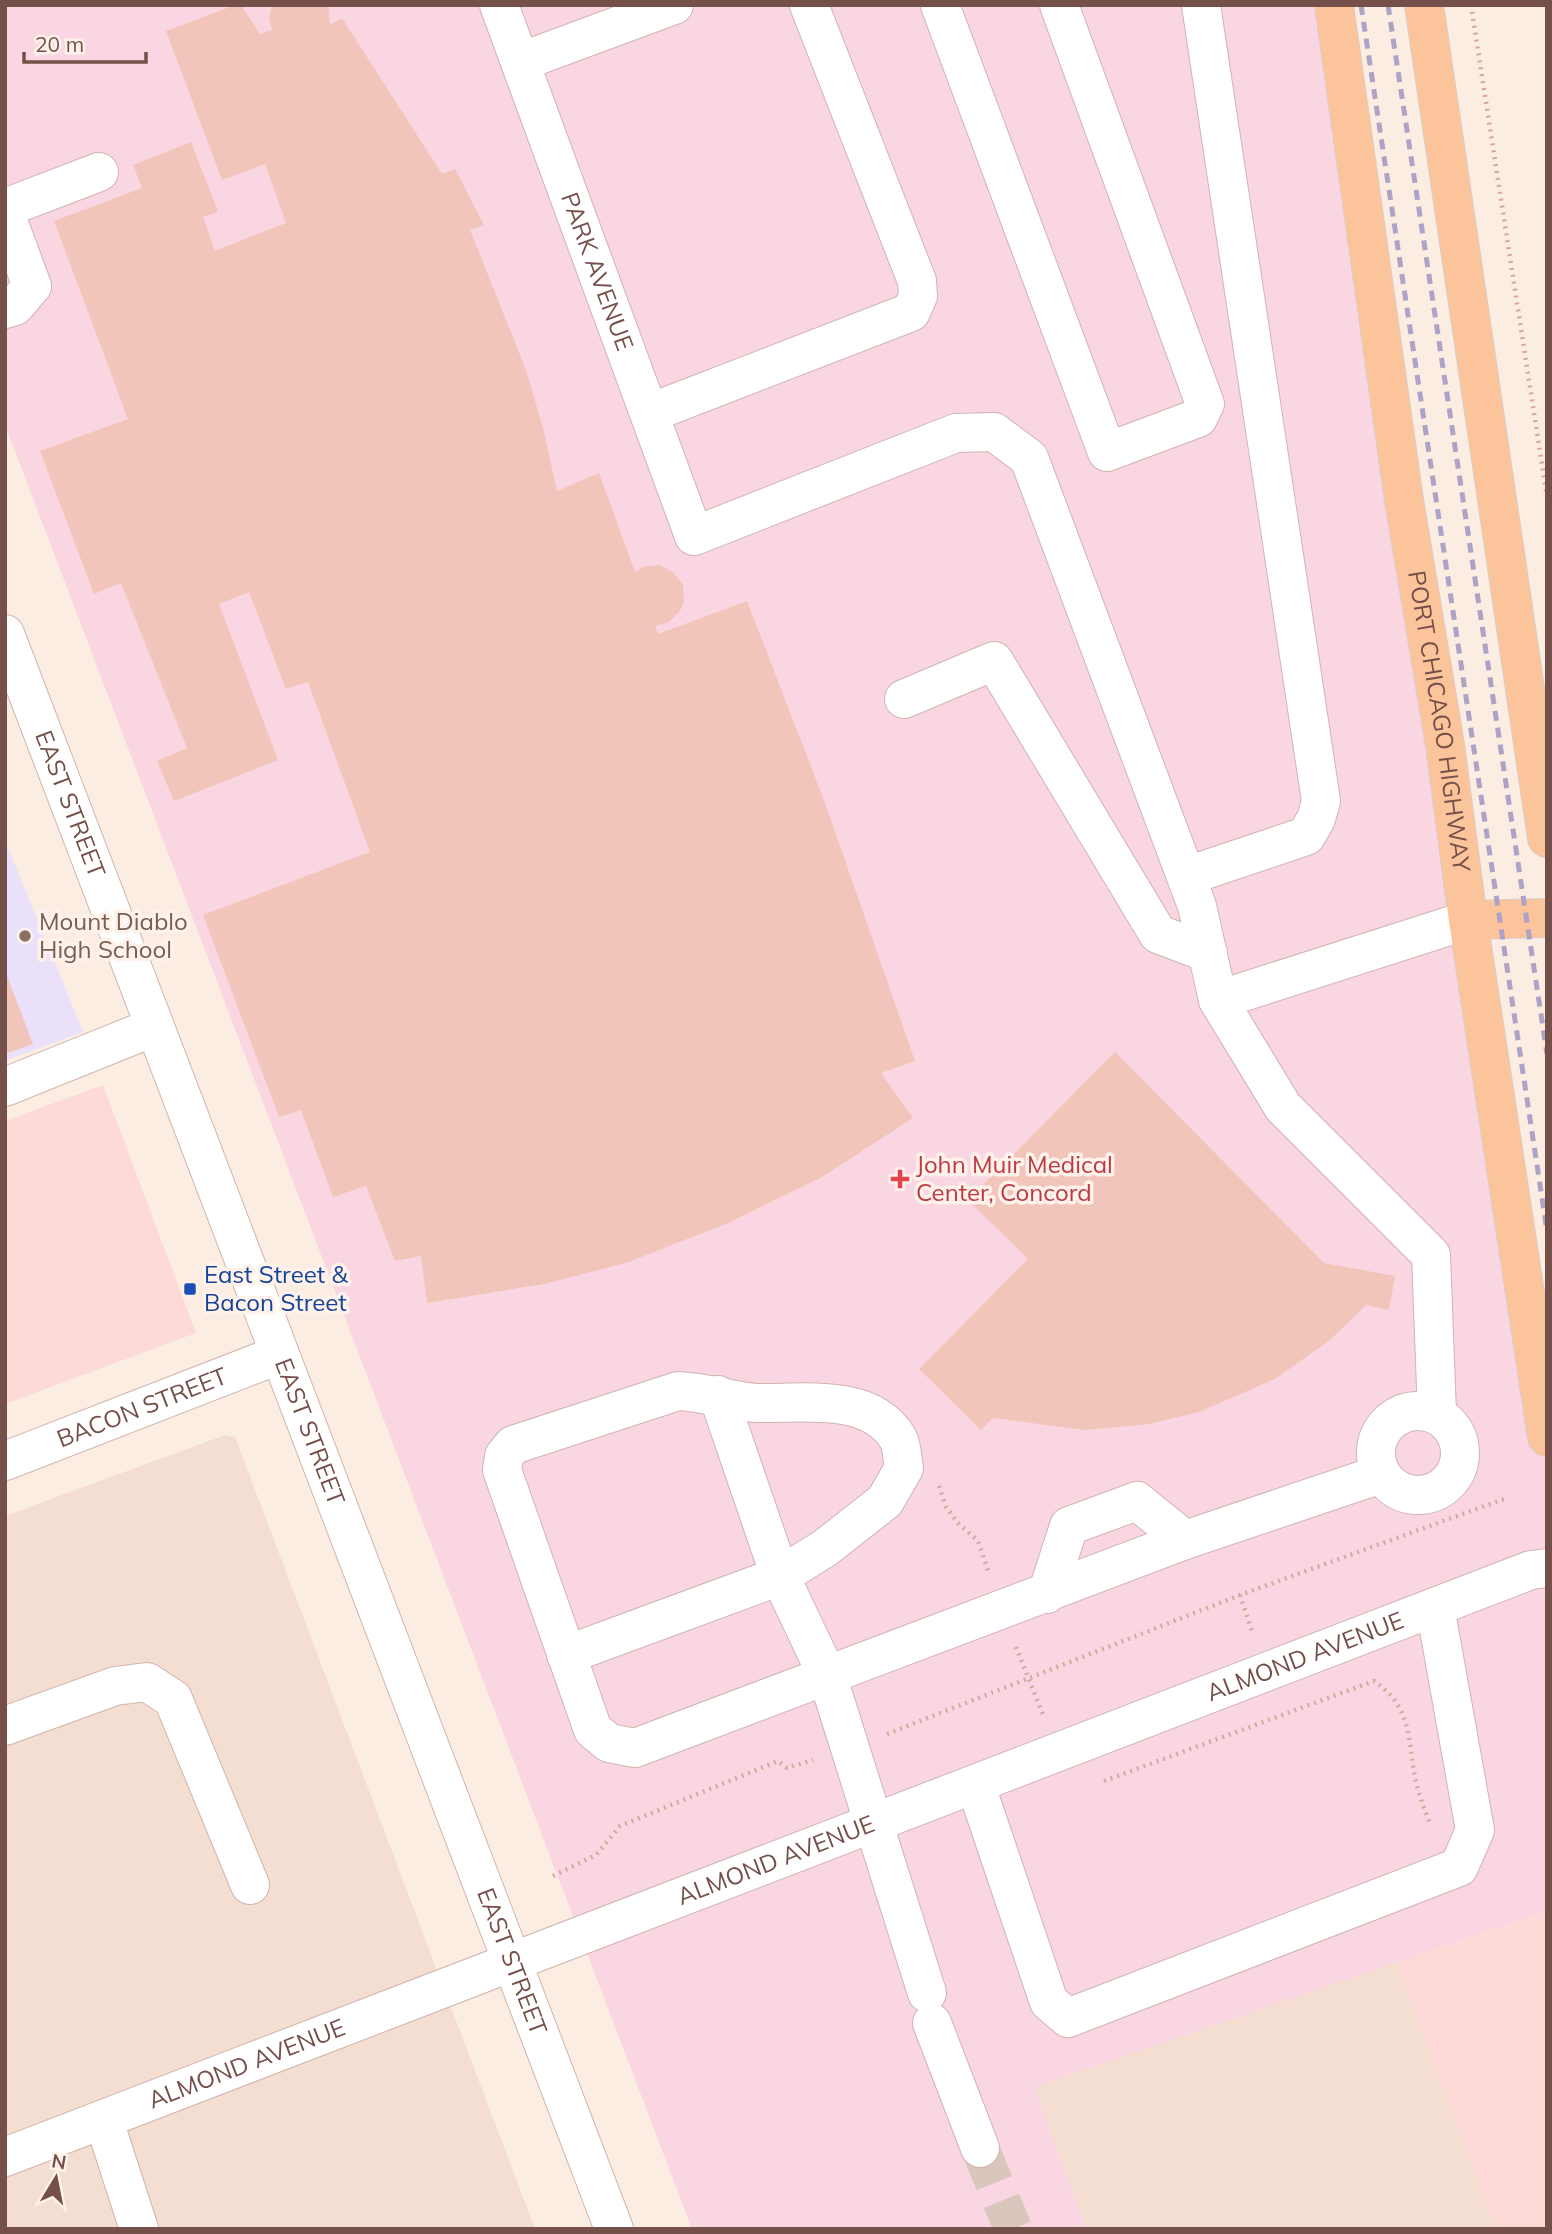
<svg xmlns="http://www.w3.org/2000/svg" width="1552" height="2234" viewBox="0 0 1552 2234" font-family="Mulish,sans-serif">
<style>
.residential{fill:#f4ddd1}
.commercial{fill:#fddad7}
.education{fill:#ebe0f9}
.medical{fill:#fad6e2}
.building{fill:#f2c5ba}
.lines{fill:none;stroke-linecap:round;stroke-linejoin:round}
.minor-tunnel{stroke:#dac6bc;stroke-width:38;stroke-dasharray:38 19;stroke-linecap:butt}
.minor-casing{stroke:#d0b5ad;stroke-width:40}
.major-casing{stroke:#d8cecc;stroke-width:40}
.path{stroke:#d7a89d;stroke-width:4.5;stroke-dasharray:2 5;stroke-linecap:butt}
.minor{stroke:#fff;stroke-width:38}
.major{stroke:#fcc49a;stroke-width:38}
.rail{stroke:#aea2c6;stroke-width:5;stroke-dasharray:10 7;stroke-linecap:butt}
.education-dot{fill:#8d6e63;stroke:#fff2ea;stroke-width:2.5}
.health-dot{fill:#e0444e;stroke:#fff2ea;stroke-width:2.5}
.transit-dot{fill:#1a4fb4;stroke:#fff2ea;stroke-width:2.5}
.labels{text-anchor:middle;stroke-width:7;stroke-linejoin:round;paint-order:stroke}
.street-label{font-size:24px;fill:#754f49;stroke:#fff2ea}
.education-label{font-size:24px;fill:#785e54;stroke:#fff2ea;text-anchor:start}
.health-label{font-size:24px;fill:#be3a42;stroke:#fff2ea;text-anchor:start}
.transit-label{font-size:24px;fill:#164399;stroke:#fff2ea;text-anchor:start}
</style>
<rect width="100%" height="100%" fill="#fcede3"/>
<!-- residential -->
<g class="residential">
<path d="M 225,1435 L 235,1437 L 535,2229 L 5,2229 L 5,1516 Z"/>
<path d="M 1396,1962 L 1496,2229 L 1086,2229 L 1034,2087 Z"/>
</g>
<!-- commercial -->
<g class="commercial">
<path d="M 103,1085 L 196,1333 L 5,1404 L 5,1121 Z"/>
<path d="M 1547,1911 L 1547,2229 L 1496,2229 L 1396,1962 Z"/>
</g>
<!-- education -->
<path class="education" d="M 5,840 L 83,1032 L 5,1061 Z"/>
<!-- medical -->
<path class="medical" d="M 5,5 L 1334,5 L 1547,1437 L 1547,1911 L 1034,2087 L 1086,2229 L 692,2229 L 5,425 Z"/>
<!-- building -->
<g class="building">
<path d="M 235,5 L 241,5 L 260,34 L 272,30 L 269,18 L 272,5 L 328,5 L 330,25 L 342,18 L 442,174 L 455,169 L 484,225 L 470,230 L 526,370 L 543,428 L 557,491 L 599,473 L 635,572 L 643,567 L 659,565 L 673,572 L 683,585 L 684,601 L 680,611 L 669,622 L 655,626 L 658,634 L 747,601 L 825,803 L 915,1061 L 881,1073 L 913,1118 L 822,1177 L 728,1223 L 626,1263 L 544,1284 L 427,1303 L 421,1256 L 395,1261 L 366,1186 L 333,1197 L 301,1110 L 279,1117 L 203,915 L 370,852 L 308,682 L 286,689 L 249,592 L 219,604 L 278,760 L 174,801 L 157,761 L 187,748 L 121,583 L 94,594 L 40,451 L 128,419 L 54,221 L 142,188 L 133,165 L 191,142 L 218,212 L 203,217 L 215,251 L 286,223 L 265,164 L 222,180 L 166,31 Z"/>
<path d="M 5,971 L 33,1044 L 5,1054 Z"/>
<path d="M 1115,1052 L 1324,1263 L 1395,1276 L 1389,1310 L 1366,1305 L 1330,1340 L 1275,1379 L 1199,1412 L 1150,1424 L 1084,1430 L 993,1418 L 981,1430 L 919,1369 L 1028,1259 L 968,1200 Z"/>
</g>
<g class="lines">
<!-- minor-tunnel -->
<path class="minor-tunnel" d="M 980,2148 L 1013,2229"/>
<!-- minor casing -->
<g class="minor-casing">
<g id="minor">
<path id="s1" d="M 499,5 L 694,536 L 956,433 L 994,432 L 1029,458 L 1197,906 L 1218,1000 L 1283,1107 L 1431,1255 L 1437,1414"/>
<path d="M 940,5 L 1107,452 L 1198,418 L 1205,404 L 1059,5"/>
<path d="M 520,62 L 674,5"/>
<path d="M 5,208 L 99,172"/>
<path d="M 5,213 L 32,286 L 15,306 L 5,309"/>
<path d="M 650,413 L 911,312 L 918,296 L 917,281 L 809,5"/>
<path id="s2" d="M 5,634 L 614,2229"/>
<path d="M 904,699 L 994,661 L 1158,934 L 1208,953"/>
<path d="M 1187,876 L 1306,836 L 1316,819 L 1321,801 L 1201,5"/>
<path d="M 1218,1000 L 1468,920"/>
<path d="M 5,1087 L 154,1027"/>
<path d="M 718,1395 L 780,1576 L 827,1675 L 927,1993"/>
<circle cx="1418" cy="1453" r="42"/>
<path id="s3" d="M 5,1461 L 278,1355"/>
<path d="M 1047,1594 L 1069,1526 L 1137,1501 L 1185,1540"/>
<path d="M 566,1655 L 780,1576 L 825,1548 L 885,1501 L 904,1468 C 902,1459 902,1444 897,1437 C 869,1392 801,1404 757,1403 C 730,1401 705,1392 678,1391 L 513,1445 L 504,1456 L 502,1470 L 593,1730 L 609,1743 L 635,1748 L 1185,1540 L 1381,1474"/>
<path d="M 5,1726 L 115,1686 L 147,1682 L 173,1699 L 250,1885"/>
<path d="M 976,1786 L 1049,2002 L 1068,2018 L 1459,1867 L 1475,1830 L 1435,1607"/>
<path d="M 932,2023 L 980,2148"/>
<path d="M 104,2121 L 139,2229"/>
<path id="s4" d="M 5,2157 L 1531,1570 L 1547,1568"/>
</g>
</g>
<!-- major casing -->
<g class="major-casing">
<g id="major">
<path id="s5" d="M 1334,5 L 1404,500 L 1445,745 L 1468,920 L 1547,1437"/>
<path d="M 1424,5 L 1547,838"/>
<path d="M 1468,920 L 1547,918"/>
</g>
</g>
<!-- path -->
<g class="path">
<path d="M 1471,5 L 1547,497"/>
<path d="M 939,1486 L 946,1507 L 958,1523 L 978,1541 L 989,1573"/>
<path d="M 1240,1595 L 1253,1634"/>
<path d="M 1016,1647 L 1044,1717"/>
<path d="M 887,1734 L 1240,1595 L 1504,1499"/>
<path d="M 1104,1781 L 1374,1681 C 1414,1709 1407,1740 1416,1782 C 1419,1796 1425,1810 1430,1824"/>
<path d="M 553,1876 L 596,1855 L 620,1826 L 778,1761 L 787,1768 L 813,1760"/>
</g>
<!-- minor -->
<use href="#minor" class="minor"/>
<!-- major -->
<use href="#major" class="major"/>
<!-- rail -->
<g class="rail">
<path d="M 1361,5 L 1547,1231"/>
<path d="M 1388,5 L 1547,1054"/>
</g>
</g>
<!-- markers -->
<circle class="education-dot" cx="25" cy="936" r="7"/>
<path class="health-dot" d="M896.5 1168.5h7v7h7v7h-7v7h-7v-7h-7v-7h7z"/>
<rect class="transit-dot" x="183" y="1282" width="14" height="14" rx="3.5"/>
<g class="labels">
<!-- street labels -->
<g class="street-label">
<text dy="8" stroke="none"><textPath href="#s1" startOffset="284">PARK AVENUE</textPath></text>
<text dy="8" stroke="none"><textPath href="#s5" startOffset="724">PORT CHICAGO HIGHWAY</textPath></text>
<text dy="8" stroke="none"><textPath href="#s2" startOffset="182">EAST STREET</textPath></text>
<text dy="8" stroke="none"><textPath href="#s3" startOffset="147">BACON STREET</textPath></text>
<text dy="8" stroke="none"><textPath href="#s2" startOffset="854">EAST STREET</textPath></text>
<text dy="8" stroke="none"><textPath href="#s4" startOffset="1393">ALMOND AVENUE</textPath></text>
<text dy="8" stroke="none"><textPath href="#s4" startOffset="826">ALMOND AVENUE</textPath></text>
<text dy="8" stroke="none"><textPath href="#s2" startOffset="1421">EAST STREET</textPath></text>
<text dy="8" stroke="none"><textPath href="#s4" startOffset="259">ALMOND AVENUE</textPath></text>
</g>
<!-- education labels -->
<g class="education-label">
<text x="39" y="930">Mount Diablo<tspan x="39" dy="28">High School</tspan></text>
</g>
<!-- health labels -->
<g class="health-label">
<text x="916" y="1173">John Muir Medical<tspan x="916" dy="28">Center, Concord</tspan></text>
</g>
<!-- transit labels -->
<g class="transit-label">
<text x="204" y="1283">East Street &amp;<tspan x="204" dy="28">Bacon Street</tspan></text>
</g>
</g>
<!-- border -->
<rect width="1552" height="2234" fill="none" stroke="#754f49" stroke-width="14"/>
<!-- north arrow -->
<g transform="translate(56 2178) rotate(10)" stroke="#fff2ea" stroke-width="5" paint-order="stroke">
<path d="M0-5L12 26L0 18L-12 26Z" fill="#754f49"/>
<text y="-10" font-size="19" font-weight="bold" text-anchor="middle" fill="#754f49">N</text>
</g>
<!-- scale -->
<path d="M24 52v10h122v-10" fill="none" stroke="#754f49" stroke-width="3.5"/>
<text x="35" y="52" font-size="21" fill="#754f49" stroke="#fff2ea" stroke-width="5" paint-order="stroke">20 m</text>
</svg>
